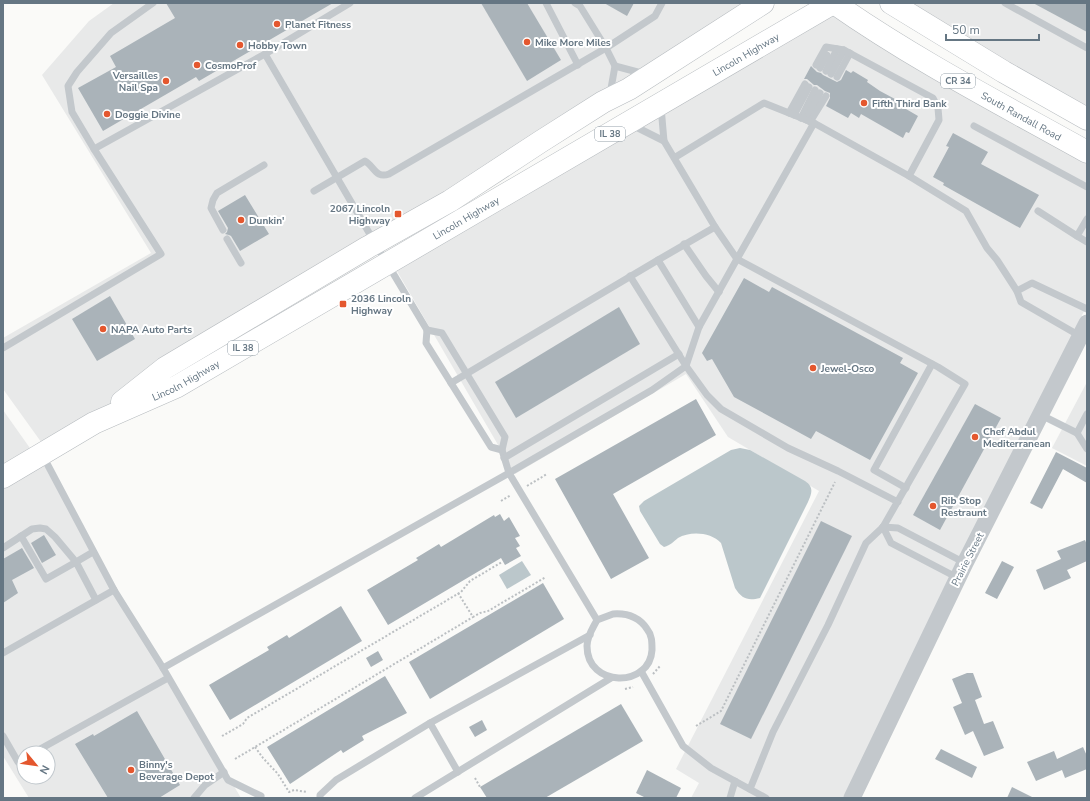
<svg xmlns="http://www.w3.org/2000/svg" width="1090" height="801" viewBox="0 0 1090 801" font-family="'Nunito Sans',sans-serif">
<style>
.built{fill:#e8e9e9;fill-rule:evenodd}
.water{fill:#bbc7cb}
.building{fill:#aab3b9}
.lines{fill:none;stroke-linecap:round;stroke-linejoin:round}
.primary-casing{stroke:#b5babe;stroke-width:23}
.path{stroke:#bbbfc2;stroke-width:2;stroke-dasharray:2 2;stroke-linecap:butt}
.service{stroke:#c3c8cc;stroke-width:7}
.tertiary{stroke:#c3c8cc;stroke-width:17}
.primary{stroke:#fff;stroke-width:22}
.poi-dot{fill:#e4572e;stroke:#fff;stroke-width:1.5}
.labels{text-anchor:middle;stroke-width:4;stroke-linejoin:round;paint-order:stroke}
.shield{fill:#fff;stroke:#939fa8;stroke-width:1}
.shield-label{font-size:9px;font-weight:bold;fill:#657683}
.poi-label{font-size:10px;font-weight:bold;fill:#657683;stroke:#fff;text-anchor:start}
.street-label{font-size:10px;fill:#657683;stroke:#fff}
</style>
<rect width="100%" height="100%" fill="#fafaf8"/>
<!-- built -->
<g class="built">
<path d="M 114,3 L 753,3 L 44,446 L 3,389 L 3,338 L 151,253 L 42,75 L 89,21 Z"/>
<path d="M 899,3 L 1087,3 L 1087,115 Z"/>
<path d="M 834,12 L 1087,157 L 1087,305 L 846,798 L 691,798 L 699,783 L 676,769 L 819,491 L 728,437 L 686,374 L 515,474 L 394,266 Z"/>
<path d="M 1087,382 L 1087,466 L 1052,448 Z"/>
<path d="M 3,410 L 32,451 L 3,468 Z"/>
<path d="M 41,460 L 241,798 L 29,798 L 3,756 L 3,483 ZM 24,753 L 48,753 L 48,777 L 24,777 Z"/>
</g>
<!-- water -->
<g class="water">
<path d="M 740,448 L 750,450 L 805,481 C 814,487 812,493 808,502 L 760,598 C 748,601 742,599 735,588 L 721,543 C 711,532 690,531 678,538 C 673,542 671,545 664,547 L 660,544 L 640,511 L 639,506 L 644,501 L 731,450 Z"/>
<path d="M 522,561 L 531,575 L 507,589 L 499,575 Z"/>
</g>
<!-- building -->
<g class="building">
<path d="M 166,3 L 333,3 L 199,81 L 196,77 L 103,131 L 78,88 L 116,67 L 110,56 L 175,18 Z"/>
<path d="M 481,3 L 527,3 L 561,60 L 527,81 Z"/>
<path d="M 604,3 L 634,3 L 627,16 Z"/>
<path d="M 1033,3 L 1087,3 L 1087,32 Z"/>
<path d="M 811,66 L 817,72 L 821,73 L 823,75 L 837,82 L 841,80 L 846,70 L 851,73 L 853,71 L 868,80 L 867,82 L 880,91 L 908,106 L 906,109 L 918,116 L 909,133 L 906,132 L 903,138 L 861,114 L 859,118 L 851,113 L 848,118 L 826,106 L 830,98 L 830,93 L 825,91 L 817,85 L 814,85 L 807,79 L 804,79 Z"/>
<path d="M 953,133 L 988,152 L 981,164 L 1039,195 L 1020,228 L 943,185 L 944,183 L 933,177 L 949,147 L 946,146 Z"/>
<path d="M 245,195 L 269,234 L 240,251 L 231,236 L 229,235 L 225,234 L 227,232 L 228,228 L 218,211 Z"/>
<path d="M 744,278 L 769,292 L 772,287 L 903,358 L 900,363 L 918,373 L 870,460 L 816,431 L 811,439 L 734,397 L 712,359 L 707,361 L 702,353 Z"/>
<path d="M 110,296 L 135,339 L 97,361 L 72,319 Z"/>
<path d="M 619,307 L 640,344 L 516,418 L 495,382 Z"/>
<path d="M 696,399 L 716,435 L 613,494 L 649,558 L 611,579 L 555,479 Z"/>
<path d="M 975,404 L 1001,418 L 940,530 L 913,515 Z"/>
<path d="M 1056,452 L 1087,468 L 1087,483 L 1063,469 L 1042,509 L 1030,503 Z"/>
<path d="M 500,514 L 504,521 L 509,517 L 520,536 L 515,538 L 520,546 L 516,548 L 521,556 L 505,565 L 501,558 L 388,625 L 367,590 L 418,560 L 416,558 L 439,544 L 441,547 L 494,515 L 495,517 Z"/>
<path d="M 821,521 L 852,536 L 751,739 L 720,724 Z"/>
<path d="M 44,535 L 56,555 L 42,563 L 31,543 Z"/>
<path d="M 1085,540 L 1087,545 L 1087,561 L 1067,570 L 1071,578 L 1044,590 L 1036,570 L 1061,559 L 1057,551 Z"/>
<path d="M 22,548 L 34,568 L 12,580 L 18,593 L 3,603 L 3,559 Z"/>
<path d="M 1002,561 L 1014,567 L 997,599 L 985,593 Z"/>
<path d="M 543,583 L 564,619 L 430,699 L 409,662 Z"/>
<path d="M 341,606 L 362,641 L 230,720 L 209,685 L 269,650 L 267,647 L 287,635 L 289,638 Z"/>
<path d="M 378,651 L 383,660 L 371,667 L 366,658 Z"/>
<path d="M 967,673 L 973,673 L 982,697 L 975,700 L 984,724 L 993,721 L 1004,748 L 984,756 L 973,731 L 965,735 L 953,707 L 962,703 L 952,679 Z"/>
<path d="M 385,676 L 407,713 L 362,736 L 364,740 L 343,753 L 341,750 L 290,784 L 267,747 Z"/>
<path d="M 621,704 L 643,741 L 545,798 L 487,798 L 480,787 Z"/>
<path d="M 137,711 L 180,785 L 159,798 L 108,798 L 75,744 L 93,734 L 94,736 Z"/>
<path d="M 482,720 L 487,730 L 475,737 L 469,727 Z"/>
<path d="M 1083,747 L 1087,756 L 1087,769 L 1065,778 L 1062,770 L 1036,781 L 1027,762 L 1054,751 L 1057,759 Z"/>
<path d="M 941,749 L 977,767 L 972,778 L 935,759 Z"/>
<path d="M 647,770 L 681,788 L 676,798 L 646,798 L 636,793 Z"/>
<path d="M 1012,787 L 1034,798 L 1007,798 Z"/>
</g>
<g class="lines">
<!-- primary casing -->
<g class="primary-casing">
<g id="primary">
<path id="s1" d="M 834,3 C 914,59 1001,104 1087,152"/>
<path d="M 891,3 L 1004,72 L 1087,119"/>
<path d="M 122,402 L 165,368 L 368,247 L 450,201 L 540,142 L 603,102 L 629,89 L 763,3"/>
<path id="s2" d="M 3,477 L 94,423 L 176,387 L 833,3"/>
</g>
</g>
<!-- path -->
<g class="path">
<path d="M 527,486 L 547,474"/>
<path d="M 501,501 L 511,495"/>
<path d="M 458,593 L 473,617 L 480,613 L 488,611 L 546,577"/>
<path d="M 653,674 L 660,666"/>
<path d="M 625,689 L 633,687"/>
<path d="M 696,726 L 721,711 L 835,482"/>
<path d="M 222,736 L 243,724 L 247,718 L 461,592 L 470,581 L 502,562"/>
<path d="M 255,747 L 263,758 L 278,774 L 289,792 L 294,790 L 307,792"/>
<path d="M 235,759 L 473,617"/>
<path d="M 475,778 L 480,787"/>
</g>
<!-- service -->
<g class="service">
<path d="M 350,3 L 265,54 L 375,243 L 427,330 L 426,343 L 491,447 L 502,450"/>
<path d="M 546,3 L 578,65"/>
<path d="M 575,3 L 580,6 L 606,48 L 615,66"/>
<path d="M 1005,3 L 1087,48"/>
<path d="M 820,68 L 827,55"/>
<path d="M 826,71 L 837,49"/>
<path d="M 831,74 L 844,50"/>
<path d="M 837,77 L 850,53"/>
<path d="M 610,94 L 615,66 L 645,74"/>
<path d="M 789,113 L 805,84"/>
<path d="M 794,115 L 809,87"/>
<path d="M 801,118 L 815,90"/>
<path d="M 806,120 L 820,93"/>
<path d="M 810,122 L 826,96"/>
<path d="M 814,123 L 909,176 L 939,120 L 938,108 L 933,98 L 844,50 L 826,47 L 816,65"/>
<path d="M 632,125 L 664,141 L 661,107"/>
<path d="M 974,126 L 1087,187"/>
<path d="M 664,141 L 715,227 L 737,259 L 814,123 L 764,103 L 674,158"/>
<path d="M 94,149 L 72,112 L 68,86 L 77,72 L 111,33 L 153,3"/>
<path d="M 909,176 L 966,211 L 987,248 L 997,260 L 1017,291"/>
<path d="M 314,191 L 365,161 C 374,166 376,179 389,174 L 606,48 L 655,16 L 662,3"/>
<path d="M 1038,211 L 1077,236"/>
<path d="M 1087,219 L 1077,236 L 1087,242"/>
<path d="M 223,230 L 211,208 L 213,200 L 217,193 L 264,165"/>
<path d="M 227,239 L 241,263"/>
<path d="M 684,244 L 706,276 L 719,292"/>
<path d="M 699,327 L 658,260 L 715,227"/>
<path d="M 427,330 L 442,333 L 505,437 L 502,450 L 509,473 L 597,620"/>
<path d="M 1080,336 L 1021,302 L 1017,291 L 1032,283 L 1087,309"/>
<path d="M 3,348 L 161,254 L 94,149 L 265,54"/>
<path d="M 451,383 L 658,260"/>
<path d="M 1041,415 L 1077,433 L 1087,414"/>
<path d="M 1077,433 L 1087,449"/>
<path d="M 43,456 L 114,590 L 163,668 L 228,780 L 261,796"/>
<path d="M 504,458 L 679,354"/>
<path d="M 906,488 L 874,470 L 932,364"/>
<path d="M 883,527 L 891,543 L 958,578"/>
<path d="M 883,527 L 898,528 L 965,563"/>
<path d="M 21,536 L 46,579 L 76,562 L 96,600"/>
<path d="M 3,548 L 32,529 L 40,528 L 46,529 L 55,537 L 76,562 L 93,552"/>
<path d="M 613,614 C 627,613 639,617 647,629 C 652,635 652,642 652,650 C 650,688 587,688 587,646 C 587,636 593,628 597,620 Z"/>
<path d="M 3,653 L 114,590"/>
<path d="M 163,668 L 509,473 L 652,390 L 686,366 L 630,276"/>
<path d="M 641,671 L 683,746 L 711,768 L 766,798"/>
<path d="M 430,723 L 458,772"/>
<path d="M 3,736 L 18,762 L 24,758"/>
<path d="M 33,753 L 168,678"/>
<path d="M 750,789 L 773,732 L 828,625 L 866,543 L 883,527 L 965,384 L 938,367 L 737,259 L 699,327 L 686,366 L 707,395 L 721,409 L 788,448 L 838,471 L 898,502"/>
<path d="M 194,798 L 205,785 L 224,772"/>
<path d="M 320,798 L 320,795 L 336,780 L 430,723 L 590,635"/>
<path d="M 415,798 L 611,678"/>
<path d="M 730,798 L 735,781"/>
</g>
<!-- tertiary -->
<path class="tertiary" d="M 852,798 L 965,563 L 1087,323"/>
<!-- primary -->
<use href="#primary" class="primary"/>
</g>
<!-- markers -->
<g class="poi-dot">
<circle cx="277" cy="24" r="4"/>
<circle cx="527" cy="42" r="4"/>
<circle cx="240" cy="45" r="4"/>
<circle cx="197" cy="65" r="4"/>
<circle cx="166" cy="81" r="4"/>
<circle cx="864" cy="103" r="4"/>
<circle cx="107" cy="114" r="4"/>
<rect x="394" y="210" width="8" height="8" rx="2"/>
<circle cx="241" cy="220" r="4"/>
<rect x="339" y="300" width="8" height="8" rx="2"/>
<circle cx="103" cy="329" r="4"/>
<circle cx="813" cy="368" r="4"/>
<circle cx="975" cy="437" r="4"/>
<circle cx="933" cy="506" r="4"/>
<circle cx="131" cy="770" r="4"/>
</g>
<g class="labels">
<!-- shield labels -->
<g class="shield">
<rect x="941" y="74" width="34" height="14" rx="3"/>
<rect x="595" y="127" width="30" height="14" rx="3"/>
<rect x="228" y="341" width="30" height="14" rx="3"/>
</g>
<g class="shield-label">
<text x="958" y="84">CR 34</text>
<text x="610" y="137">IL 38</text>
<text x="243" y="351">IL 38</text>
</g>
<!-- poi labels -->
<g class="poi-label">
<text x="285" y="28">Planet Fitness</text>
<text x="535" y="46">Mike More Miles</text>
<text x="248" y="49">Hobby Town</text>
<text x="205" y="69">CosmoProf</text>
<text x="158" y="79" text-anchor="end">Versailles<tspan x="158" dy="12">Nail Spa</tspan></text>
<text x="872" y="107">Fifth Third Bank</text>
<text x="115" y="118">Doggie Divine</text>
<text x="390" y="212" text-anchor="end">2067 Lincoln<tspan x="390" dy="12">Highway</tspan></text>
<text x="249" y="224">Dunkin'</text>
<text x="351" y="302">2036 Lincoln<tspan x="351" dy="12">Highway</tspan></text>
<text x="111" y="333">NAPA Auto Parts</text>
<text x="821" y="372">Jewel-Osco</text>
<text x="983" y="435">Chef Abdul<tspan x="983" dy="12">Mediterranean</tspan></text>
<text x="941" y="504">Rib Stop<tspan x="941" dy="12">Restraunt</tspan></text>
<text x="139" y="768">Binny's<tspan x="139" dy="12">Beverage Depot</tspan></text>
</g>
<!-- street labels -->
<g class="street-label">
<text dy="4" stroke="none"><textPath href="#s2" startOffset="855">Lincoln Highway</textPath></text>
<text dy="4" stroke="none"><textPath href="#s1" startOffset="219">South Randall Road</textPath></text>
<text dy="4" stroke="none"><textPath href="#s2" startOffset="531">Lincoln Highway</textPath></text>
<text dy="4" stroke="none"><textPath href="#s2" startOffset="207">Lincoln Highway</textPath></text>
<text transform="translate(967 559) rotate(-63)" y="4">Prairie Street</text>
</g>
</g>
<!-- border -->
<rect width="1090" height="801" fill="none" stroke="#657683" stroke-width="8"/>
<!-- north arrow -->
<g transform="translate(36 765) rotate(119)"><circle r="19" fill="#ffffff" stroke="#c1c8cd"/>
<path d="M0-3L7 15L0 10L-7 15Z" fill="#e4572e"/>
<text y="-6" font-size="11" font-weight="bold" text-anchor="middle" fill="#657683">N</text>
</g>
<!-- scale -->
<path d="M946 34v6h93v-6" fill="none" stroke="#657683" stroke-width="2"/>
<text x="952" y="34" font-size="12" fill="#657683" stroke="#ffffff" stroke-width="3" paint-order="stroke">50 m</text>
</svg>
